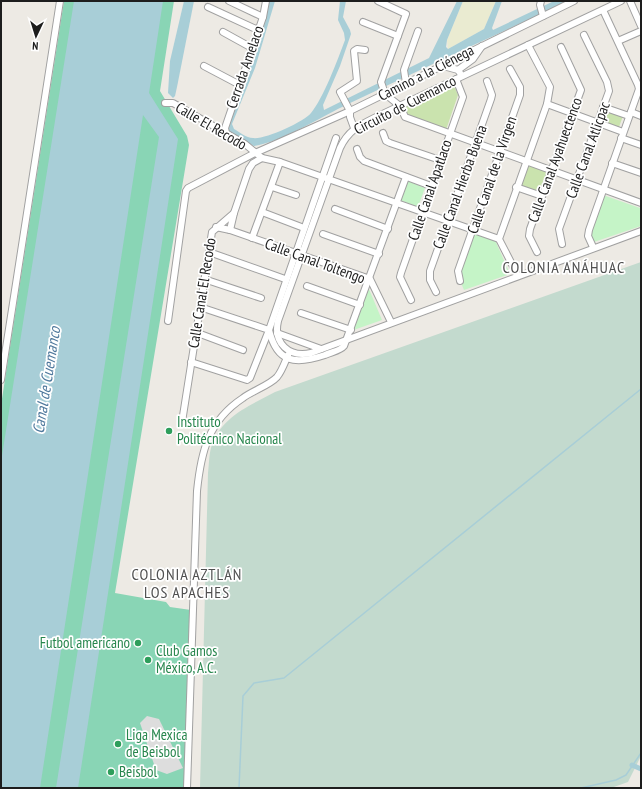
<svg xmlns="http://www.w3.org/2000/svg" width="642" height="789" viewBox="0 0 642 789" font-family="'PT Sans Narrow',sans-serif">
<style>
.farmland{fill:#eaebd1}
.grass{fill:#cae3ae}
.wetland{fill:#c3dace}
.park{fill:#c5f4c7}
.pitch{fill:#89d5b5}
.parking{fill:#ddd}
.water{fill:#a8ced7}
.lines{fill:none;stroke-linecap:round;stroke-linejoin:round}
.stream{stroke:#a8ced7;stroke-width:1.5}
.canal{stroke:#a8ced7;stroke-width:5}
.minor-casing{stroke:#a1a1a1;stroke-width:8}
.minor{stroke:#fff;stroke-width:6}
.leisure-dot{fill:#2e9e5b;stroke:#fff;stroke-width:1.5}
.labels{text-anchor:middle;stroke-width:3.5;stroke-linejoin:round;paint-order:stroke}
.street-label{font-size:15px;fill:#1d1d1d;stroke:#fff}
.leisure-label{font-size:15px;fill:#27864d;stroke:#fff;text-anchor:start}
.neighbourhood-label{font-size:16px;letter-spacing:1px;fill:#505050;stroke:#fff}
.water-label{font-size:16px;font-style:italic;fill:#50799d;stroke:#fff}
</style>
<rect width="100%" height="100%" fill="#edeae4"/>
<!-- farmland -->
<path class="farmland" d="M 463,1 L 496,1 L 484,29 L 448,49 L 447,40 Z"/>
<!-- grass -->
<g class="grass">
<path d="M 453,83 L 458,95 L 446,130 L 405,115 L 400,107 Z"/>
<path d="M 602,108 L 623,116 L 619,127 L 598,120 Z"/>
<path d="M 523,164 L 547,172 L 540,193 L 516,185 Z"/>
</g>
<!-- wetland -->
<path class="wetland" d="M 641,262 L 641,756 L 628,782 L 611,788 L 200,788 L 208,473 C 209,465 209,455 211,448 C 220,417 249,406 275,392 Z"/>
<!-- park -->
<g class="park">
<path d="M 408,181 L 425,188 L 418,207 L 400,200 Z"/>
<path d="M 603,195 L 640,208 L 641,226 L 594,242 L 590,232 Z"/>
<path d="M 473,232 L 495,240 L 510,274 L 464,290 L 457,273 Z"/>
<path d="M 366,282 L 382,320 L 348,332 Z"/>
</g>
<!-- pitch -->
<path class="pitch" d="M 64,1 L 174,1 L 160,91 L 187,136 L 189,145 L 115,593 L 166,602 L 170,607 L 191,610 L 187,788 L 1,788 L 1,405 Z"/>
<!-- parking -->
<path class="parking" d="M 147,716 L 159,719 L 183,768 L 167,774 L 156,770 L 140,723 Z"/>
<!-- water -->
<g class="water">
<path d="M 74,1 L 163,1 L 149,93 L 178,139 L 78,788 L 56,788 L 159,137 L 143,115 L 40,788 L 1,788 L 1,462 Z"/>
<path d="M 184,1 L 194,1 L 177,87 L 175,96 L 173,98 L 168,93 L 170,61 Z"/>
<path d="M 268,1 L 275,1 L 255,68 L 232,124 L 234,129 C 240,132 246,138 253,138 C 264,140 304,122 311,113 C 323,99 338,59 345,40 L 344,33 L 338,20 L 340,1 L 346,1 L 343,17 L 350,30 L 351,34 L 340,66 L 323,105 L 324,110 L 429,58 L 457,1 L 463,1 L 447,40 L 446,47 L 448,49 L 484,29 L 496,1 L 502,1 L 492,28 L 493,30 L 554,1 L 569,1 C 495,35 421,69 348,104 C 323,116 281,142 254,146 L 229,132 L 227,127 Z"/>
</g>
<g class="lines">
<!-- stream -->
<g class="stream">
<path d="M 239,788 L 243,696 L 254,683 L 284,678 L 641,389"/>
<path d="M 581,788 L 616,780 L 626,775 L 641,753"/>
</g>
<!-- canal -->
<path class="canal" d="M 632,765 L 641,769"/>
<!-- minor casing -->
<g class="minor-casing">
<g id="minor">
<path d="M 229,1 L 263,17"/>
<path d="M 378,1 L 406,14 L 381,82 L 385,94 L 400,106 L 405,117 L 641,203"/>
<path d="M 541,1 L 540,5 L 543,16"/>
<path d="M 621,1 L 374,118 C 358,126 348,131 340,148 L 278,321 C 273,343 289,358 311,353 L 641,231"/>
<path d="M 630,1 L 641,26"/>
<path d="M 208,7 L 258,30"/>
<path d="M 363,22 L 398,36"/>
<path d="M 223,32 L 252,48"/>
<path d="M 618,41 L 641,31"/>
<path d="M 204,66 L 240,85"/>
<path d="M 443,66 L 458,70 L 460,73"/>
<path d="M 458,70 L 473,59 L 482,46"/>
<path d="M 406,83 L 404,70 L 418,31"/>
<path d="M 165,103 L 173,103 L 245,144 L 262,158 L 280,162 L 499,239"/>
<path d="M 547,104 L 623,132"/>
<path d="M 603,107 L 629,116"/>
<path d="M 631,112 L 641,116"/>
<path d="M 354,128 L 350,117 L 350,111 L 340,92 L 357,81 L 354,51 L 357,49 L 365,50"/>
<path d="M 226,133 L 225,128 L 263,17 L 266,1"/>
<path d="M 383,133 L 386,141 L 390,143 L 440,160"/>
<path d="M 336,138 L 269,330 C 277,363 295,365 325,355 C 331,352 340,351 344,346 L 406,177"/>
<path d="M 621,138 L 641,145"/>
<path d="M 357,149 L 360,157 L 364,161 L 431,186"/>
<path d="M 612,163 L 641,173"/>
<path d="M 272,187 L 296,195"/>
<path d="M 516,187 L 542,196"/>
<path d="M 335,209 L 388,229"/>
<path d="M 262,212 L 304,228"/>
<path d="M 216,227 L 230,230 L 370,279 L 391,322"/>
<path d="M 230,230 L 234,213"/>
<path d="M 323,234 L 379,254"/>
<path d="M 252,238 L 280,162"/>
<path d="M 562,244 L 559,229 L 609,91 L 607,82 L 584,35"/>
<path d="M 593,247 L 588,236 L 589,230 L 639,89 L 638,85 L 603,10"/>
<path d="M 209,252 L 285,279"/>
<path d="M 537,252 L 529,236 L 530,229 L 581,90 L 561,47"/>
<path d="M 518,276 L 499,239 L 547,104 L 550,87 L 528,45"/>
<path d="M 204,279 L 261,298"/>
<path d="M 460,281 L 458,271 L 520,95 L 520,87 L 510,69"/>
<path d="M 307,286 L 360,305"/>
<path d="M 436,292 L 430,280 L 430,271 L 491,99 L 492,95 L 487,81"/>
<path d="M 411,300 L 400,277 L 401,273 L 463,97 L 456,79"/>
<path d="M 301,313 L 351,330"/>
<path d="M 168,321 L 186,191 L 188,188 L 255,153 L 350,111 L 574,1"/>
<path d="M 195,332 L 243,350"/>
<path d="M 277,333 L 321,349"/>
<path d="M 191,362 L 247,380 L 250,378 L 269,330 L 200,307"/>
<path d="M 1,380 L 60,1"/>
<path d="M 182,422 L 212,232 L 234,213 L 249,169 L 253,163 L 262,158"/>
<path d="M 187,788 L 197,491 C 201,452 208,421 243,398 C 252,391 270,385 277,377 C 282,371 285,362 288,355"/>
</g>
</g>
<!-- minor -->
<use href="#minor" class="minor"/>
</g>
<!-- markers -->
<g class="leisure-dot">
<circle cx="169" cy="431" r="4"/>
<circle cx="138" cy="643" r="4"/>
<circle cx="148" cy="660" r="4"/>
<circle cx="118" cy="744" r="4"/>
<circle cx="111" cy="772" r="4"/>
</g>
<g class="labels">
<!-- street labels -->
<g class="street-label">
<text transform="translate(245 67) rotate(-71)" y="5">Cerrada Amelaco</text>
<text transform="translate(426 73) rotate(-27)" y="5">Camino a la Ciénega</text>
<text transform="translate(405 105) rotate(-27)" y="5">Circuito de Cuemanco</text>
<text transform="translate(211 126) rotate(30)" y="5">Calle El Recodo</text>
<text transform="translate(588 150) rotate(-70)" y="5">Calle Canal Atlicpac</text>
<text transform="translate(555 160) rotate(-70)" y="5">Calle Canal Ayahuectenco</text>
<text transform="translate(492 175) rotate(-71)" y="5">Calle Canal de la Virgen</text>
<text transform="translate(460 187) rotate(-70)" y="5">Calle Canal Hierba Buena</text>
<text transform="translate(430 190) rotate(-71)" y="5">Calle Canal Apatlaco</text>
<text transform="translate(315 261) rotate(20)" y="5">Calle Canal Toltengo</text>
<text transform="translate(202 293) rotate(-81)" y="5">Calle Canal El Recodo</text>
</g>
<!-- leisure labels -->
<g class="leisure-label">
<text x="177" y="427">Instituto<tspan x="177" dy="17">Politécnico Nacional</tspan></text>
<text x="130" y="648" text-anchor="end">Futbol americano</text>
<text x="156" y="656">Club Gamos<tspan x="156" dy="17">México, A.C.</tspan></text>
<text x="126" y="740">Liga Mexica<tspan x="126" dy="17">de Beisbol</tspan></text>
<text x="119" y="777">Beisbol</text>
</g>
<!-- neighbourhood labels -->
<g class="neighbourhood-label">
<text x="564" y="273">COLONIA ANÁHUAC</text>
<text x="187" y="580">COLONIA AZTLÁN<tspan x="187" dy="18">LOS APACHES</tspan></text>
</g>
<!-- water labels -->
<g class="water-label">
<text transform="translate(46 380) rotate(-81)" y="6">Canal de Cuemanco</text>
</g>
</g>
<!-- border -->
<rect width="642" height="789" fill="none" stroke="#1d1d1d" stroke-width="4"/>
<!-- north arrow -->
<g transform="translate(36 36) rotate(184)" stroke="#ffffff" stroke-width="3" paint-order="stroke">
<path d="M0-3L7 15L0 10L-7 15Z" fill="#1d1d1d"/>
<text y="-6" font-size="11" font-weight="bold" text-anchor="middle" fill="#1d1d1d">N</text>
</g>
</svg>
